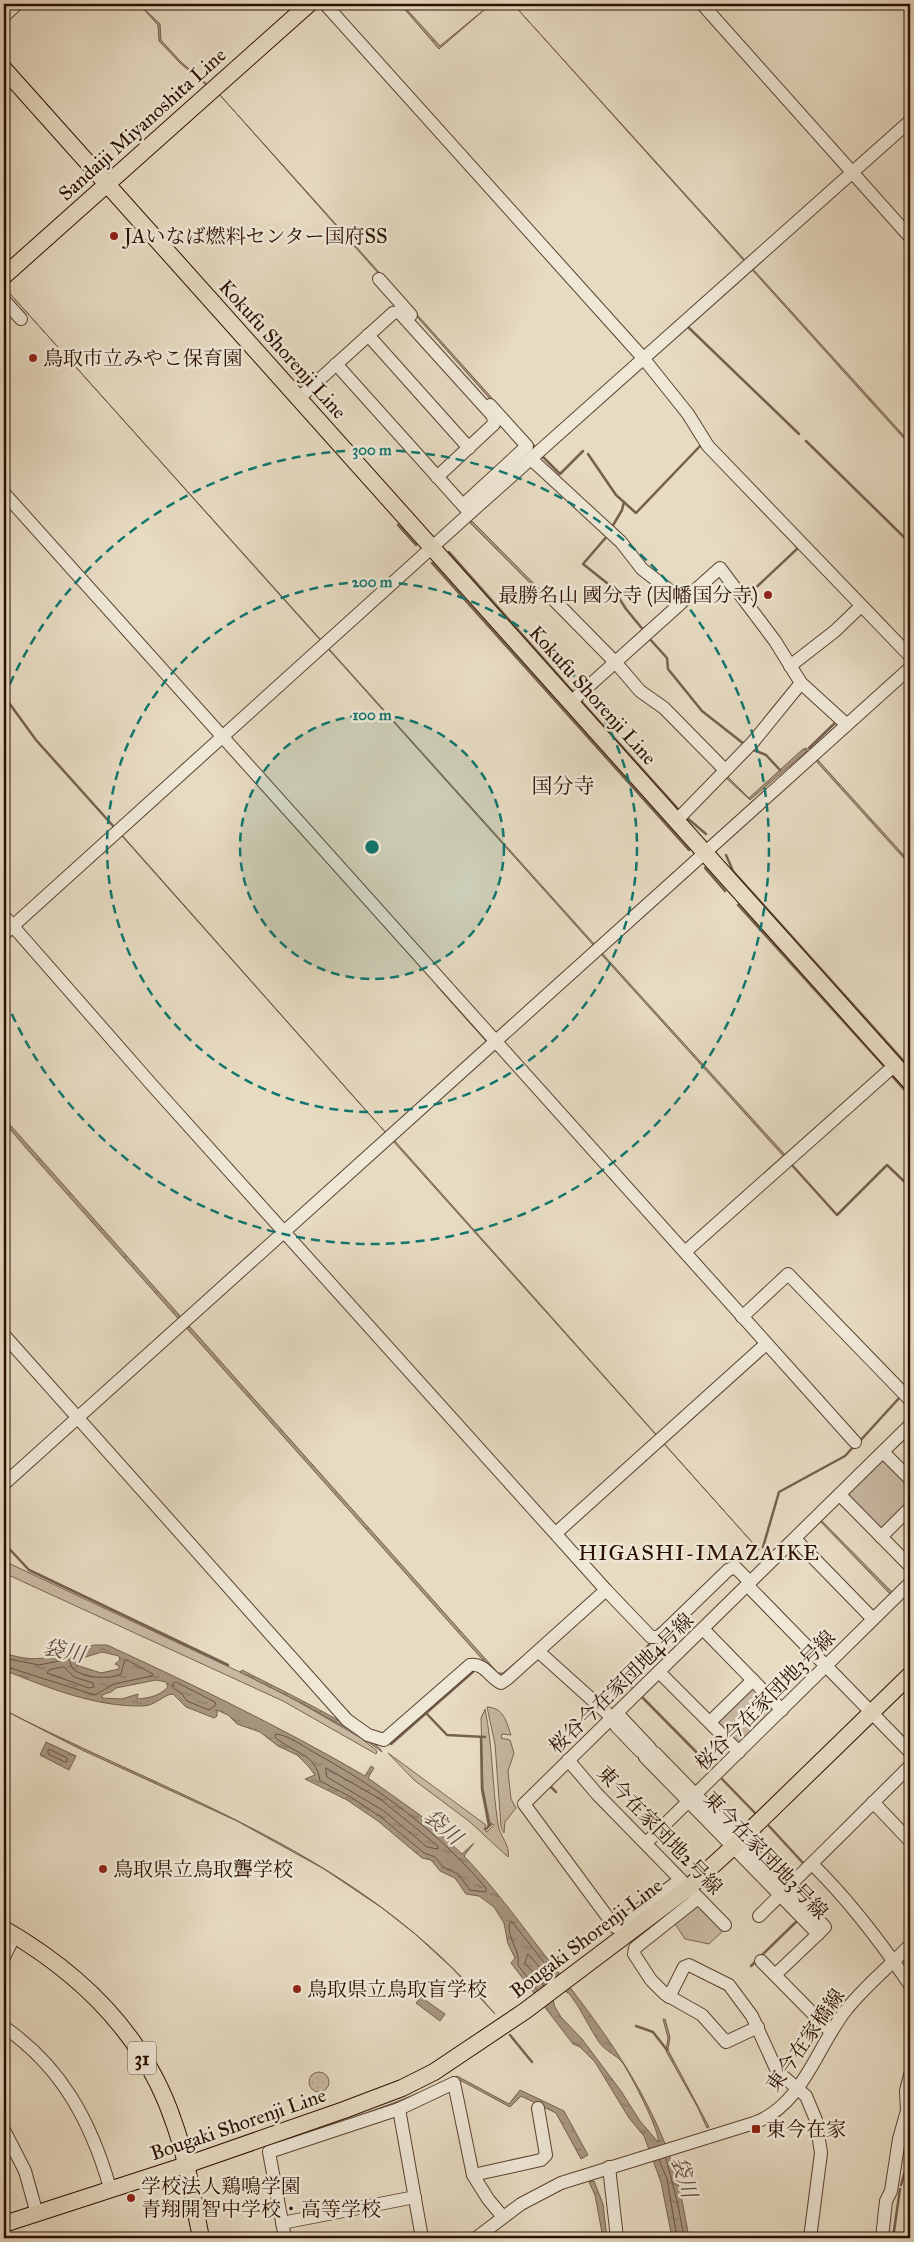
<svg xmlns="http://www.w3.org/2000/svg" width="914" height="2242" viewBox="0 0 914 2242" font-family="'IM FELL Great Primer','Noto Serif JP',serif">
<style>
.green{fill:#c7b8a1;stroke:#796450}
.garden{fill:url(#garden-dots);stroke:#796450}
.water{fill:url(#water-ripples);stroke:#75604d;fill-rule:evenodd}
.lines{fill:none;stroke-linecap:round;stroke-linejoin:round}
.shore{stroke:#695240;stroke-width:1}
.stream{stroke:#75604d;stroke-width:2.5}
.minor-casing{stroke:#5a4230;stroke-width:14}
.major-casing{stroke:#2b0f00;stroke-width:18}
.minor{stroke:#efe8d7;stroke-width:12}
.major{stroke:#e7dbc2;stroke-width:16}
.ring{fill:none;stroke:#0f766e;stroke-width:2.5;stroke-dasharray:9 6}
.poi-dot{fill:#8f2418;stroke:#efe8d7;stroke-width:2}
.labels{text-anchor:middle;stroke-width:5;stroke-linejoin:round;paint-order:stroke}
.shield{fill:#efe8d7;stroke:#665040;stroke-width:1}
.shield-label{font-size:19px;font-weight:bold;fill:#2b0f00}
.street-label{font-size:20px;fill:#2b0f00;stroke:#efe8d7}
.poi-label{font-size:20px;fill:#2b0f00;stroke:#efe8d7;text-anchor:start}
.neighbourhood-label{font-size:21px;fill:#2b0f00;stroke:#efe8d7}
.water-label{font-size:21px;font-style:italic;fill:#634c3a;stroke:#efe8d7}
.quarter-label{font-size:22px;letter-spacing:1px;fill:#2b0f00;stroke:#efe8d7}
.centre{fill:#0f766e;stroke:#efe8d7;stroke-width:2.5}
.ring-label{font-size:15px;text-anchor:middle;font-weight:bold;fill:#0f766e;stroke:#efe8d7;stroke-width:5;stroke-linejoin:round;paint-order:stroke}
</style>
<defs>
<pattern id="garden-dots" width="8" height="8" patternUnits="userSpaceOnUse" patternTransform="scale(1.25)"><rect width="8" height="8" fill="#c7b8a1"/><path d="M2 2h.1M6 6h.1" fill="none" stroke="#ab9d89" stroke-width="1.8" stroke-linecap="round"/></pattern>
<pattern id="water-ripples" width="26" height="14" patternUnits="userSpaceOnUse" patternTransform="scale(1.25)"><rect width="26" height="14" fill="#a79680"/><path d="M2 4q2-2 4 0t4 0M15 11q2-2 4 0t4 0" fill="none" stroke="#887966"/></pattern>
</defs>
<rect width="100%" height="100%" fill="#e7dbc2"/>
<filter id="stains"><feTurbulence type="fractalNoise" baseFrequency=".004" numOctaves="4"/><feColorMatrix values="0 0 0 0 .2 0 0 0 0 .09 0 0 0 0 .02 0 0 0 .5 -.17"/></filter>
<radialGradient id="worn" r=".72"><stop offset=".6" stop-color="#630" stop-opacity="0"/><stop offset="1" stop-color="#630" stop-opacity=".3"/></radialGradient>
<!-- green -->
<g class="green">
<path d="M 881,1459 L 885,1459 L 910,1485 L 910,1504 L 882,1532 L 848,1496 L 847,1492 Z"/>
<path d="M 4,1561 L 278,1690 L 361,1738 L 377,1751 L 376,1754 L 283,1701 L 4,1573 Z"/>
<path d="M 753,1685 L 775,1708 L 741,1745 L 714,1722 Z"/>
<path d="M 487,1707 C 504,1708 506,1721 511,1735 L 502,1734 L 501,1738 L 510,1740 L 514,1753 L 508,1771 L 511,1799 L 516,1808 L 505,1822 L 504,1833 L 501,1827 L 495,1744 Z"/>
<path d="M 485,1709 C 493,1747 492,1786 498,1824 C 499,1835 511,1846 508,1857 L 470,1822 L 414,1780 L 388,1753 L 486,1825 L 484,1829 L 487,1832 L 494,1825 L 490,1823 L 483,1788 L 481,1718 Z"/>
<path d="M 696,1905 L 700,1905 L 725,1929 L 709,1944 L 685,1939 L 674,1922 Z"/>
</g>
<!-- garden -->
<circle class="garden" cx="319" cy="2082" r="10"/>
<!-- water -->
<g class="water">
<path d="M 139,4 L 160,24 L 161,40 L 181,62 L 207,84 L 206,85 L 180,63 L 159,41 L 158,25 Z"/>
<path d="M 400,4 L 402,4 L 440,46 L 491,4 L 439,49 Z"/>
<path d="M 513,4 L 906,438 L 910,445 L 861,391 Z"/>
<path d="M 219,94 L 536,447 L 474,503 L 531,445 Z"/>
<path d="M 4,287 L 596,946 L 595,947 Z"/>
<path d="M 472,521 L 660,711 L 627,685 L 587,640 L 470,523 Z"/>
<path d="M 807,748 L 807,751 L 750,800 L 725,777 L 727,776 L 749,798 L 803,749 Z"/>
<path d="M 817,759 L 910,862 L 910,865 L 816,761 Z"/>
<path d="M 121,835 L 122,835 L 387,1134 L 360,1104 Z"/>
<path d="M 601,952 L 788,1158 L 786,1159 L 600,953 Z"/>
<path d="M 4,1118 L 498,1673 L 503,1673 L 537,1644 L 545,1653 L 504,1675 L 500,1676 L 490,1668 L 25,1147 L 4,1122 Z"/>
<path d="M 394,1140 L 759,1550 L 393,1141 Z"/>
<path d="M 821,1520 L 893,1593 L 891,1595 L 820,1521 Z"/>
<path d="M 94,1645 L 107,1645 C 194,1685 281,1727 365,1776 L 371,1766 L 374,1768 L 368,1778 L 420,1815 L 462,1854 L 474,1843 L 464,1856 C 493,1886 518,1920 543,1953 C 593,2016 641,2078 669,2154 C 679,2180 684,2210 689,2238 L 672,2238 L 661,2182 L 644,2136 L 629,2118 L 595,2062 L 580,2047 L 573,2044 L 511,1963 L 515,1958 L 508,1944 L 504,1923 L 494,1907 L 479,1896 L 466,1894 L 455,1878 L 440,1871 L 431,1860 L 422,1858 L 378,1821 L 347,1800 L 305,1779 L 315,1775 L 308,1766 L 297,1755 L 278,1746 L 260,1732 L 237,1724 L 228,1715 L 217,1710 L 217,1716 L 214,1718 L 186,1707 L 173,1694 C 164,1694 156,1706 142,1706 C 96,1707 48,1688 4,1670 L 4,1653 C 43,1666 57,1654 94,1645 ZM 102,1652 L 119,1656 L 120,1660 L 115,1664 L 119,1666 L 119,1669 L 101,1673 L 76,1665 L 79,1659 ZM 156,1680 L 166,1682 L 168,1687 C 159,1696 150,1698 137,1699 L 138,1694 L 122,1699 L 102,1698 L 102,1695 L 111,1692 L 116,1688 ZM 548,1982 C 555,1986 565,1989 571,1996 C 582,2010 589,2028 599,2042 C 605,2051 615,2054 622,2062 C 630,2073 661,2133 658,2142 L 640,2121 L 621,2091 L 582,2039 L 561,2017 L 555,2007 Z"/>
<path d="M 242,1670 C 263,1681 377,1736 382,1752 L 360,1736 L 305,1705 L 240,1672 Z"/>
<path d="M 4,1710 C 183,1801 361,1853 495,2014 L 452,1968 L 415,1934 L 382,1908 L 324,1869 L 237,1821 L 82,1750 Z"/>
<path d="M 46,1742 L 76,1756 L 69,1770 L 40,1755 Z"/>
<path d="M 421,1997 L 445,2014 L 440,2021 L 416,2003 Z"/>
<path d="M 663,2019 L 665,2019 L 670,2037 L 668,2050 L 709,2127 L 707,2128 L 698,2108 L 666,2051 L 668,2038 Z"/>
<path d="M 457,2076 L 509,2104 L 520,2090 L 564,2111 L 588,2155 L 581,2159 L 556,2113 L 521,2096 L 510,2107 L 458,2079 L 390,2107 L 278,2144 L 277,2141 C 338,2124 399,2103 457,2076 Z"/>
<path d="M 594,2181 L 603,2204 L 607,2238 L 603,2238 L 595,2195 L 589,2182 Z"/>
</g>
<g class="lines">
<!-- shore -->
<g class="shore">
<path d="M 4,1658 L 39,1665 L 69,1659 C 71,1662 70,1666 73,1669 C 83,1678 110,1680 121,1674 L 124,1662 L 127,1660 L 153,1674 L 152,1676 L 114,1684 L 95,1695 L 4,1666"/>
<path d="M 64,1667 L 74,1677 L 93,1683 L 94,1687 L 89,1688 L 47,1673 L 49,1670 Z"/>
<path d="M 176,1682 L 215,1702 L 216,1705 L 209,1710 L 187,1701 L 181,1693 L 173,1688 L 173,1684 Z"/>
<path d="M 276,1734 C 289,1735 305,1748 317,1754 C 383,1791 436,1830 486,1888 L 486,1892 L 470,1890 L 458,1874 L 443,1867 L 435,1857 L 424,1853 L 381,1817 L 349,1796 L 320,1781 C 316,1752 293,1754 275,1737 Z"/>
<path d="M 51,1750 L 67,1758 L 67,1762 L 65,1762 L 48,1754 L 48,1750 Z"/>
<path d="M 326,1768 L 380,1799 L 438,1846 L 438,1849 L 427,1847 L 384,1811 L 327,1777 Z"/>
<path d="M 528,1954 L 542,1970 L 537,1976 L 525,1964 Z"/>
<path d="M 537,1990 L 518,1965 C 521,1950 505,1936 510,1922 L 513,1923 L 553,1974 L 552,1977 L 543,1979 L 543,1986"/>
<path d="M 666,2158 L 678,2205 L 684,2238"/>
<path d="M 659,2160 L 667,2179 L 677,2238"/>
</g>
<!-- stream -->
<g class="stream">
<path d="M 687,326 L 799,434"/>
<path d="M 806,441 L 908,541"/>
<path d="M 588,454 L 616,495 L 636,513 L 701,445"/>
<path d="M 542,456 L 560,474 L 583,451"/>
<path d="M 398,525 L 416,545"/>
<path d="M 612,527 L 622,510 L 624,502"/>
<path d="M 608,535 L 583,564 L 612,587 L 626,609 L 645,632"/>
<path d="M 449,552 L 574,693"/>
<path d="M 432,563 L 689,850"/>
<path d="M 747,596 L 798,548 L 796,546"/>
<path d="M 648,637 L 667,658 L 668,669 L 702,711 L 744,744"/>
<path d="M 4,696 L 36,740 L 114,827"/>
<path d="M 581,701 L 679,810"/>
<path d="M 809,748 L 836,722"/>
<path d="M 751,749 L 766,755 L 780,770"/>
<path d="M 686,817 L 706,834"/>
<path d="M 726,855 L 733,871 L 910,1068"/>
<path d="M 705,868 L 725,891"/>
<path d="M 738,905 L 883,1065"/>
<path d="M 438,986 L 487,1041"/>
<path d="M 892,1076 L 910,1096"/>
<path d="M 791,1164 L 837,1215 L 887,1165 L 910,1187"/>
<path d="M 859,1442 L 901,1396"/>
<path d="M 4,1543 L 29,1570 L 228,1665"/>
<path d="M 763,1547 L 779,1492 L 845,1456 L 854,1446"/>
<path d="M 621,1678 L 634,1689"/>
<path d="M 640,1695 L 714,1770"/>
<path d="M 601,1702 L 651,1642"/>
<path d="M 426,1713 L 447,1735 L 485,1737"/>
<path d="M 481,1737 L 482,1789 L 489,1826"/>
<path d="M 391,1744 L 474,1671"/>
<path d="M 722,1779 L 756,1814"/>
<path d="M 550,1786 L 556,1792"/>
<path d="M 769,1826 L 804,1864"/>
<path d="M 486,1829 L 491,1824"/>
<path d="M 761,1956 L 797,1921"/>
<path d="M 751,1966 L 757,1960"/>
<path d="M 636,2026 L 653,2032 L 667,2050"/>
<path d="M 510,2035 L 532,2062"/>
<path d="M 901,2185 L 909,2158 L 910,2139"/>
<path d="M 893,2238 L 900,2189"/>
</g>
<!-- minor casing -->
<g class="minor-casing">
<g id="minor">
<path d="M 325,4 L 644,359 L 688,414 L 708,446 L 910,656"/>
<path d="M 702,4 L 910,237"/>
<path d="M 4,16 L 17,4"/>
<path d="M 379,279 L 411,315"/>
<path d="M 4,300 L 21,319"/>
<path d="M 368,335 L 469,448"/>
<path d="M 336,364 L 468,511"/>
<path d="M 299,398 L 393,313 L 399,312 L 493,416 L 494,424 L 437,477"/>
<path d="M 531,459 L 621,542 L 642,569 L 682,600"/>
<path d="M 4,493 L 855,1442"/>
<path d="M 463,505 L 527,446 L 490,405"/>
<path d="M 555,601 L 616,663 L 640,691 L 664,708 L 725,770"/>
<path d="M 790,666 L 835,631 L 861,606"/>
<path d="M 571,702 L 720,568 L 775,641 L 801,683 L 846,724"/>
<path d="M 676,821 L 753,742 L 801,683"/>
<path d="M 4,916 L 152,1085 L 606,1590 L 651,1637 L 658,1637 L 664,1632 L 728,1570 L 735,1567 L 750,1582"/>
<path d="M 4,934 L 470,513 L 910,121"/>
<path d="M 685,1252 L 895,1065"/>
<path d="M 742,1317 L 788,1274 L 910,1400"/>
<path d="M 4,1335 L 347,1720 L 368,1735 L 384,1740 L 470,1665 C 485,1663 489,1677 501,1683 L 507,1679 L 606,1590"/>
<path d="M 883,1452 L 910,1479"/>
<path d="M 4,1484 L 910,668"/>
<path d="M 840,1495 L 910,1566"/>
<path d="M 556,1533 L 766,1344"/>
<path d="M 881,1537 L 910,1508"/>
<path d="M 795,1539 L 873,1619"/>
<path d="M 747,1585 L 910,1752"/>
<path d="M 703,1629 L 782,1710"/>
<path d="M 539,1652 L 608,1714 L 617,1727 L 640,1751 L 655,1753 L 825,1927 L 818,1934"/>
<path d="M 659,1672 L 739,1752"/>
<path d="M 617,1713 L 650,1748 L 645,1757 L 818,1934 L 775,1975"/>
<path d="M 710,1722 L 753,1680"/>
<path d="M 568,1760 L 597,1794 L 725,1925"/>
<path d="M 873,1802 L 910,1841"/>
<path d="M 646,1843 L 910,1583"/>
<path d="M 812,1864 C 850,1901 880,1941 910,1985"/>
<path d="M 680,1880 L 615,1927 L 524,1804 L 910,1425"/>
<path d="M 698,1898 L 635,1948 L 634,1954 L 651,1980 L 665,1994 L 702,2015 L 726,2042 L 758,2027"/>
<path d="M 759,1916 L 910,1766"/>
<path d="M 4,1957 L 15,1935"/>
<path d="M 761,1961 L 831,2032"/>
<path d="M 669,1997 L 684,1967 L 689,1965 L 729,1985 L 752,2016 L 777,2071 L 806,2096 L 816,2120 L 821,2153 L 810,2238"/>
<path d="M 4,2027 C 62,2067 91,2122 110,2188"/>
<path d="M 399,2109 L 454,2083 L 473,2175"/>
<path d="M 4,2130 L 25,2171 L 37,2214"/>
<path d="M 609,2167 L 617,2238"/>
<path d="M 503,2217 L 488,2199 L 473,2175 L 541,2160 L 546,2155 L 538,2108"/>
<path d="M 282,2223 L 415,2197"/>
<path d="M 285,2238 L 269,2152 L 399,2109 L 422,2238"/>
<path d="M 476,2238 L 521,2204 L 561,2183 L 754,2123 C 803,2105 816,2048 846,2010 C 865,1986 889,1967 910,1945"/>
<path d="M 882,2238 L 886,2201 L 891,2191 L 899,2139 L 907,2111 L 906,2091 L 910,2075"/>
</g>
</g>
<!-- major casing -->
<g class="major-casing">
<g id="major">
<path d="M 4,69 L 910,1082"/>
<path d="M 4,276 L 309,4"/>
<path d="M 4,1929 C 80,1973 144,2035 173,2120 C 187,2158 193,2199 201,2238"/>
<path d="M 4,2224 L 186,2165 L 344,2110 L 402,2088 L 434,2072 L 525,2011 L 688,1888 L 733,1847 L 910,1675"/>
</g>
</g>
<!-- minor -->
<use href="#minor" class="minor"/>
<!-- major -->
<use href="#major" class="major"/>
</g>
<!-- distance rings -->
<circle cx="372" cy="847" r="132" fill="#0f766e" fill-opacity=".12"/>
<g class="ring">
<circle cx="372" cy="847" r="132"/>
<circle cx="372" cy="847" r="265"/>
<path d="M4 698A397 397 0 1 1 4 996"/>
</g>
<!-- markers -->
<g class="poi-dot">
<circle cx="114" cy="236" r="5"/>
<circle cx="33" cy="358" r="5"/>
<circle cx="768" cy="595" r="5"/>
<circle cx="103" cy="1869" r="5"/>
<circle cx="297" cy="1989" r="5"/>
<rect x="751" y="2124" width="10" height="10" rx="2.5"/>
<circle cx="131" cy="2198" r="5"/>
</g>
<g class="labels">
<!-- shield labels -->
<rect class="shield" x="128" y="2041.5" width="28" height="33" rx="4"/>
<g class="shield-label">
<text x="142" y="2065">31</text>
</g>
<!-- street labels -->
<g class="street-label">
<text transform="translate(142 124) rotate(-42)" y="7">Sandaiji Miyanoshita Line</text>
<text transform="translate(283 349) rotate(48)" y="7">Kokufu Shorenji Line</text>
<text transform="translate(593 695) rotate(48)" y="7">Kokufu Shorenji Line</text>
<text transform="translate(621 1683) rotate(-44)" y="7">桜谷今在家団地4号線</text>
<text transform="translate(765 1700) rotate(-45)" y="7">桜谷今在家団地3号線</text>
<text transform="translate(660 1830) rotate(46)" y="7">東今在家団地2号線</text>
<text transform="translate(766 1855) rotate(46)" y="7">東今在家団地3号線</text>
<text transform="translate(586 1938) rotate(-37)" y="7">Bougaki Shorenji Line</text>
<text transform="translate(805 2040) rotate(-55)" y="7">東今在家橋線</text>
<text transform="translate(238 2124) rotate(-19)" y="7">Bougaki Shorenji Line</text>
</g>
<!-- poi labels -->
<g class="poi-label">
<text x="124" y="243">JAいなば燃料センター国府SS</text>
<text x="43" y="365">鳥取市立みやこ保育園</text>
<text x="758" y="602" text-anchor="end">最勝名山 國分寺 (因幡国分寺)</text>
<text x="113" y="1876">鳥取県立鳥取聾学校</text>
<text x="307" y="1996">鳥取県立鳥取盲学校</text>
<text x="766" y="2136">東今在家</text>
<text x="141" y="2193">学校法人鶏鳴学園<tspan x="141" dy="23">青翔開智中学校・高等学校</tspan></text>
</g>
<!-- neighbourhood labels -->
<g class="neighbourhood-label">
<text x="563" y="793">国分寺</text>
</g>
<!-- water labels -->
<g class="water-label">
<text transform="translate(64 1651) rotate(11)" y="7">袋川</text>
<text transform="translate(443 1827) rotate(40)" y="7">袋川</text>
<text transform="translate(684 2177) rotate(73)" y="7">袋川</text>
</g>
<!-- quarter labels -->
<g class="quarter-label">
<text x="699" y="1560">HIGASHI-IMAZAIKE</text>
</g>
</g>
<circle cx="372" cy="847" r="8" class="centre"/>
<g class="ring-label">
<text x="372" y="455">300 m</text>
<text x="372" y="587">200 m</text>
<text x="372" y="720">100 m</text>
</g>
<!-- margin -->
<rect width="914" height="2242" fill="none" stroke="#e7dbc2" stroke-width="20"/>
<rect x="5" y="5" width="904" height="2232" fill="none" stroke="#2b0f00" stroke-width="2.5"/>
<rect x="10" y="10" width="894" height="2222" fill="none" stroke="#2b0f00"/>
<rect width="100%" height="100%" filter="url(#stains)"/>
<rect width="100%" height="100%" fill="url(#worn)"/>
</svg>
